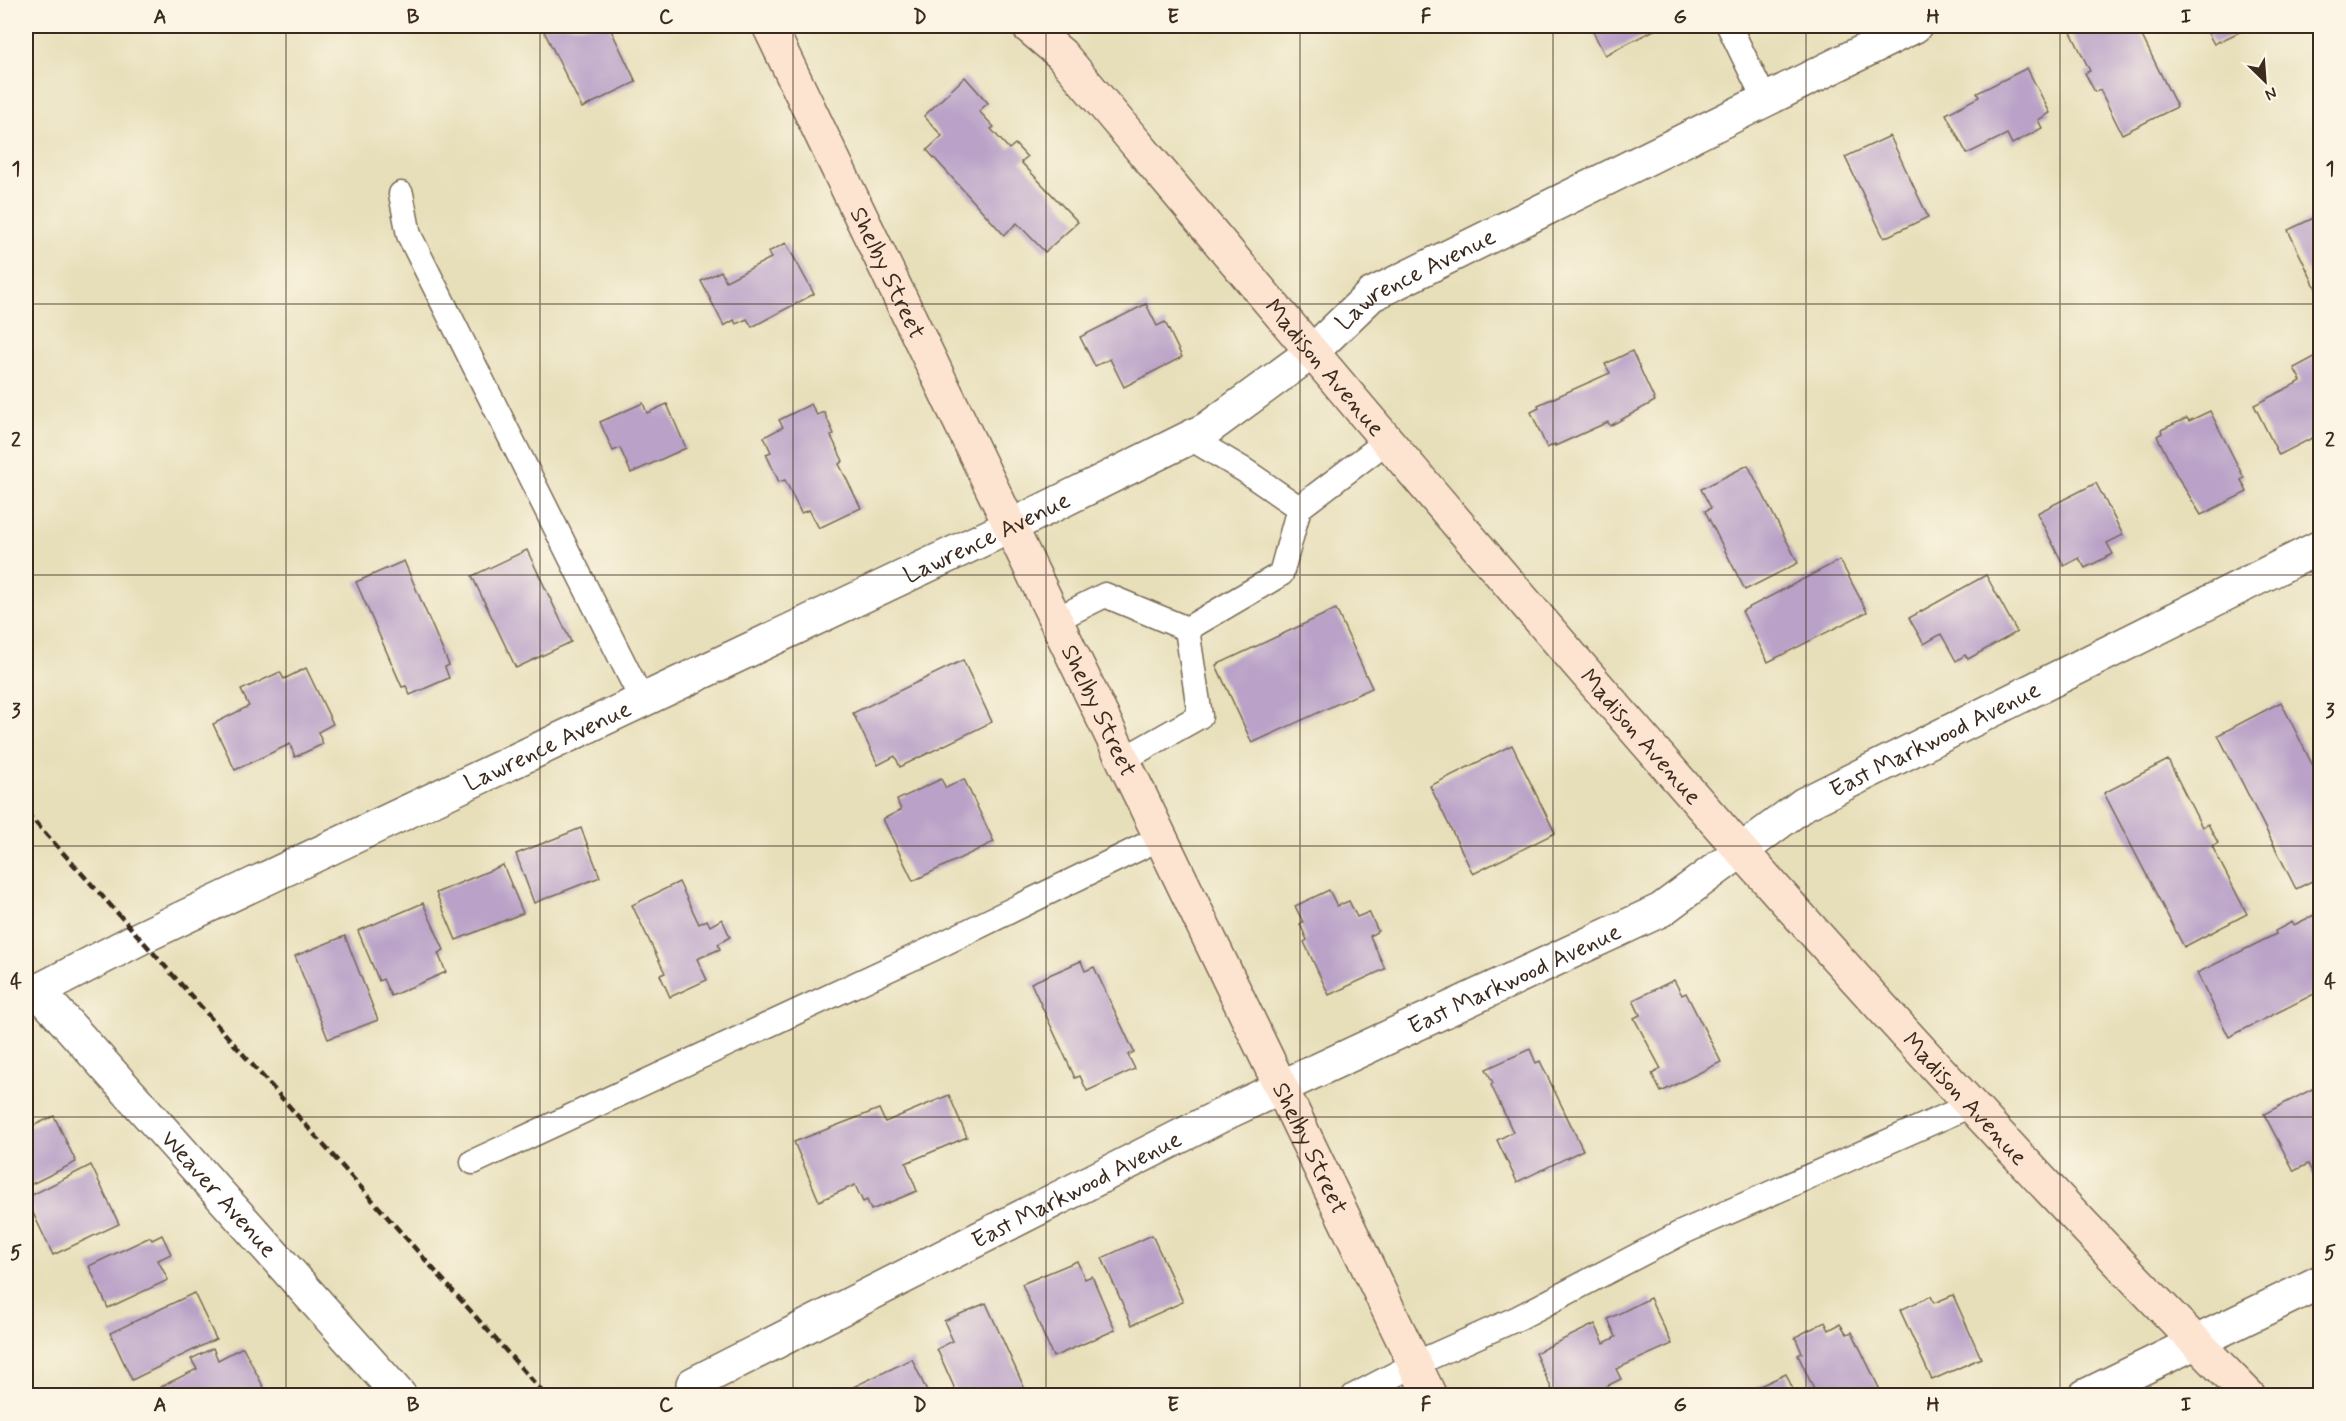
<svg xmlns="http://www.w3.org/2000/svg" width="2346" height="1421" viewBox="0 0 2346 1421" font-family="Mynerve,sans-serif">
<style>
.building{fill:#b9a1c7}
.lines{fill:none;stroke-linecap:round;stroke-linejoin:round}
.service-casing{stroke:#776955;stroke-width:27}
.minor-casing{stroke:#776955;stroke-width:36}
.secondary-casing{stroke:#776955;stroke-width:36}
.service{stroke:#fff;stroke-width:24}
.minor{stroke:#fff;stroke-width:33}
.secondary{stroke:#fde4d1;stroke-width:33}
.rail{stroke:#3b2a1e;stroke-width:4.5;stroke-dasharray:9 4.5;stroke-linecap:butt}
.grid{fill:none;stroke:#3b2a1e;stroke-width:1.5;stroke-opacity:0.55}
.labels{text-anchor:middle;stroke-width:5;stroke-linejoin:round;paint-order:stroke}
.street-label{font-size:24px;fill:#3b2a1e;stroke:#fcf5e5}
.neatline{fill:none;stroke:#3b2a1e;stroke-width:2}
.grid-label{font-size:20px;text-anchor:middle;font-weight:bold;fill:#3b2a1e}
</style>
<rect width="100%" height="100%" fill="#fcf5e5"/>
<filter id="ink" filterUnits="userSpaceOnUse"><feTurbulence type="fractalNoise" baseFrequency=".0167" numOctaves="2"/><feDisplacementMap in="SourceGraphic" scale="12" xChannelSelector="R" yChannelSelector="G"/><feConvolveMatrix kernelMatrix="1 2 1 2 8 2 1 2 1" color-interpolation-filters="sRGB"/></filter>
<filter id="wash" filterUnits="userSpaceOnUse"><feTurbulence type="fractalNoise" baseFrequency=".008" numOctaves="4" result="noise"/><feDisplacementMap in="SourceGraphic" scale="24" xChannelSelector="R" yChannelSelector="G"/><feGaussianBlur stdDeviation="1.35" result="paint"/><feColorMatrix in="noise" values="0 0 0 0 0 0 0 0 0 0 0 0 0 0 0 0 0 1.4 0 .05"/><feComposite in="paint" operator="in"/></filter>
<g filter="url(#wash)">
<rect width="100%" height="100%" fill="#e7dfba"/>
<g id="blocks">
<!-- building -->
<g class="building">
<path d="M 544,26 L 609,26 L 636,82 L 582,108 L 542,27 Z"/>
<path d="M 1590,26 L 1662,26 L 1605,55 Z"/>
<path d="M 2068,26 L 2110,26 L 2113,32 L 2126,26 L 2137,26 L 2177,107 L 2122,134 L 2100,90 L 2095,92 L 2085,73 L 2090,71 Z"/>
<path d="M 2204,26 L 2252,26 L 2214,44 Z"/>
<path d="M 2027,68 L 2050,113 L 2038,120 L 2042,128 L 2012,144 L 2007,134 L 1967,154 L 1946,114 L 1979,97 L 1977,93 Z"/>
<path d="M 965,77 L 988,103 L 979,111 L 994,127 L 991,129 L 1009,149 L 1015,144 L 1027,157 L 1021,162 L 1078,222 L 1045,252 L 1017,223 L 1004,235 L 927,150 L 942,136 L 924,116 Z"/>
<path d="M 1890,136 L 1928,217 L 1884,238 L 1845,157 Z"/>
<path d="M 2320,215 L 2320,297 L 2288,230 Z"/>
<path d="M 786,243 L 814,294 L 752,327 L 747,319 L 736,324 L 734,320 L 724,326 L 701,281 L 721,271 L 726,281 L 771,258 L 768,252 Z"/>
<path d="M 1146,304 L 1157,326 L 1165,322 L 1182,357 L 1124,387 L 1110,359 L 1095,366 L 1080,337 Z"/>
<path d="M 1632,351 L 1655,401 L 1610,426 L 1608,422 L 1555,446 L 1555,444 L 1547,448 L 1531,412 L 1539,408 L 1538,405 L 1610,373 L 1605,364 Z"/>
<path d="M 2320,354 L 2320,434 L 2279,455 L 2254,405 L 2301,381 L 2294,368 Z"/>
<path d="M 643,403 L 647,413 L 667,404 L 686,448 L 631,473 L 620,448 L 613,451 L 600,422 Z"/>
<path d="M 811,404 L 817,415 L 824,412 L 834,434 L 831,436 L 843,461 L 839,464 L 861,508 L 819,528 L 809,510 L 801,513 L 785,480 L 779,482 L 766,454 L 771,452 L 764,437 L 783,427 L 779,420 Z"/>
<path d="M 2210,411 L 2244,478 L 2241,480 L 2247,492 L 2201,515 L 2177,476 L 2157,436 L 2162,433 L 2161,430 L 2187,418 L 2189,421 Z"/>
<path d="M 1748,465 L 1798,563 L 1745,590 L 1705,511 L 1711,508 L 1701,489 Z"/>
<path d="M 2096,483 L 2123,535 L 2107,543 L 2113,554 L 2085,568 L 2079,558 L 2064,566 L 2037,513 Z"/>
<path d="M 527,550 L 571,642 L 516,668 L 472,576 Z"/>
<path d="M 1840,560 L 1867,612 L 1768,662 L 1742,611 Z"/>
<path d="M 404,561 L 449,665 L 445,667 L 449,678 L 410,695 L 406,686 L 402,687 L 356,582 Z"/>
<path d="M 1986,575 L 2017,632 L 1968,659 L 1965,655 L 1956,661 L 1941,634 L 1924,644 L 1909,618 Z"/>
<path d="M 1336,609 L 1372,688 L 1252,743 L 1216,665 Z"/>
<path d="M 963,660 L 992,722 L 900,767 L 895,756 L 878,765 L 853,713 Z"/>
<path d="M 306,668 L 333,724 L 318,732 L 323,744 L 295,757 L 290,744 L 235,770 L 213,724 L 249,706 L 241,690 L 280,672 L 284,679 Z"/>
<path d="M 2281,702 L 2316,772 L 2320,770 L 2320,877 L 2296,889 L 2218,735 Z"/>
<path d="M 1512,745 L 1555,833 L 1473,874 L 1430,786 Z"/>
<path d="M 2168,760 L 2202,827 L 2208,824 L 2218,843 L 2212,846 L 2247,914 L 2184,947 L 2104,793 Z"/>
<path d="M 941,779 L 946,788 L 964,779 L 994,842 L 913,881 L 883,819 L 901,810 L 897,800 Z"/>
<path d="M 581,828 L 600,877 L 534,903 L 516,854 Z"/>
<path d="M 503,865 L 523,913 L 456,940 L 436,893 Z"/>
<path d="M 679,882 L 699,924 L 707,920 L 710,926 L 722,919 L 730,937 L 718,944 L 720,949 L 697,959 L 707,980 L 670,997 L 660,975 L 665,973 L 632,905 Z"/>
<path d="M 1329,890 L 1337,906 L 1349,901 L 1357,917 L 1369,912 L 1378,931 L 1370,936 L 1385,969 L 1329,995 L 1304,942 L 1307,940 L 1300,924 L 1303,922 L 1295,906 Z"/>
<path d="M 423,903 L 444,950 L 438,953 L 446,972 L 391,996 L 383,979 L 379,981 L 358,931 Z"/>
<path d="M 2320,912 L 2320,991 L 2229,1037 L 2197,973 L 2276,934 L 2275,931 L 2292,922 L 2294,925 Z"/>
<path d="M 345,936 L 378,1020 L 328,1039 L 295,956 Z"/>
<path d="M 1081,961 L 1085,971 L 1094,967 L 1134,1052 L 1128,1055 L 1135,1069 L 1087,1091 L 1080,1076 L 1075,1078 L 1031,983 Z"/>
<path d="M 1674,980 L 1682,995 L 1686,993 L 1721,1062 L 1661,1092 L 1652,1074 L 1661,1069 L 1634,1018 L 1640,1015 L 1633,1000 Z"/>
<path d="M 1530,1049 L 1536,1063 L 1540,1061 L 1583,1150 L 1517,1182 L 1497,1140 L 1513,1132 L 1491,1085 L 1493,1083 L 1486,1069 Z"/>
<path d="M 2320,1085 L 2320,1188 L 2308,1164 L 2294,1171 L 2264,1114 Z"/>
<path d="M 949,1095 L 967,1137 L 906,1163 L 917,1191 L 871,1210 L 867,1200 L 863,1202 L 855,1185 L 819,1201 L 794,1142 L 879,1109 L 885,1122 Z"/>
<path d="M 54,1116 L 76,1162 L 26,1187 L 26,1129 Z"/>
<path d="M 91,1165 L 119,1224 L 53,1255 L 26,1198 Z"/>
<path d="M 162,1235 L 171,1254 L 158,1260 L 168,1280 L 108,1308 L 89,1266 L 150,1237 L 152,1240 Z"/>
<path d="M 1152,1235 L 1183,1302 L 1132,1325 L 1102,1258 Z"/>
<path d="M 1077,1261 L 1085,1279 L 1092,1276 L 1115,1330 L 1053,1357 L 1022,1284 Z"/>
<path d="M 194,1293 L 216,1339 L 132,1380 L 110,1333 Z"/>
<path d="M 1953,1295 L 1981,1358 L 1932,1380 L 1900,1310 L 1931,1296 L 1934,1303 Z"/>
<path d="M 1650,1298 L 1672,1344 L 1616,1369 L 1621,1379 L 1587,1396 L 1555,1396 L 1535,1353 L 1595,1324 L 1604,1343 L 1616,1337 L 1608,1319 Z"/>
<path d="M 986,1303 L 1028,1396 L 958,1396 L 937,1349 L 953,1341 L 944,1321 Z"/>
<path d="M 1825,1322 L 1829,1330 L 1840,1324 L 1847,1334 L 1852,1332 L 1880,1390 L 1876,1392 L 1877,1396 L 1817,1396 L 1798,1355 L 1802,1353 L 1795,1337 Z"/>
<path d="M 243,1347 L 266,1392 L 259,1396 L 165,1396 L 160,1387 L 197,1369 L 191,1359 L 213,1348 L 218,1360 Z"/>
<path d="M 912,1359 L 929,1396 L 857,1396 L 853,1387 Z"/>
<path d="M 1786,1374 L 1796,1396 L 1738,1396 Z"/>
</g>
</g>
</g>
<g filter="url(#ink)">
<use href="#blocks" fill-opacity="0" stroke="#776955" stroke-width="1.5"/>
<g class="lines">
<!-- service casing -->
<g class="service-casing">
<g id="service">
<path d="M 1729,26 L 1765,100"/>
<path d="M 401,194 L 409,235 L 642,700"/>
<path d="M 1190,438 L 1244,470 L 1299,508"/>
<path d="M 1057,619 L 1105,595 L 1187,629 L 1281,574 L 1299,508 L 1387,441"/>
<path d="M 1124,759 L 1200,716 L 1187,629"/>
<path d="M 473,1162 L 932,949 L 1162,837"/>
<path d="M 1354,1396 L 1415,1364 L 1518,1318 L 1681,1233 L 1971,1105"/>
</g>
</g>
<!-- minor casing -->
<g class="minor-casing">
<g id="minor">
<path id="s1" d="M 38,991 L 400,1396"/>
<path id="s2" d="M 26,997 L 140,938 L 1011,526 L 1207,429 L 1312,352 L 1371,295 L 1915,26"/>
<path id="s3" d="M 693,1384 L 1230,1111 L 1661,910 L 1804,804 L 2320,547"/>
<path d="M 2085,1396 L 2320,1282"/>
</g>
</g>
<!-- secondary casing -->
<g class="secondary-casing">
<g id="secondary">
<path id="s4" d="M 769,26 L 1430,1396"/>
<path id="s5" d="M 1028,26 L 1061,54 C 1446,511 1828,971 2249,1396"/>
</g>
</g>
<!-- service -->
<use href="#service" class="service"/>
<!-- minor -->
<use href="#minor" class="minor"/>
<!-- secondary -->
<use href="#secondary" class="secondary"/>
<!-- rail -->
<path class="rail" d="M 26,812 L 140,938 L 546,1396"/>
</g>
</g>
<!-- grid -->
<path class="grid" d="M 286,26 L 286,1396M 540,26 L 540,1396M 793,26 L 793,1396M 1046,26 L 1046,1396M 1300,26 L 1300,1396M 1553,26 L 1553,1396M 1806,26 L 1806,1396M 2060,26 L 2060,1396M 26,304 L 2320,304M 26,575 L 2320,575M 26,846 L 2320,846M 26,1117 L 2320,1117"/>
<g class="labels">
<!-- street labels -->
<g class="street-label">
<text dy="8" stroke="none"><textPath href="#s4" startOffset="274">Shelby Street</textPath></text>
<text dy="8" stroke="none"><textPath href="#s2" startOffset="1569">Lawrence Avenue</textPath></text>
<text dy="8" stroke="none"><textPath href="#s5" startOffset="453">Madison Avenue</textPath></text>
<text dy="8" stroke="none"><textPath href="#s2" startOffset="1065">Lawrence Avenue</textPath></text>
<text dy="8" stroke="none"><textPath href="#s4" startOffset="760">Shelby Street</textPath></text>
<text dy="8" stroke="none"><textPath href="#s5" startOffset="939">Madison Avenue</textPath></text>
<text dy="8" stroke="none"><textPath href="#s3" startOffset="1402">East Markwood Avenue</textPath></text>
<text dy="8" stroke="none"><textPath href="#s2" startOffset="579">Lawrence Avenue</textPath></text>
<text dy="8" stroke="none"><textPath href="#s3" startOffset="916">East Markwood Avenue</textPath></text>
<text dy="8" stroke="none"><textPath href="#s5" startOffset="1425">Madison Avenue</textPath></text>
<text dy="8" stroke="none"><textPath href="#s4" startOffset="1246">Shelby Street</textPath></text>
<text dy="8" stroke="none"><textPath href="#s3" startOffset="430">East Markwood Avenue</textPath></text>
<text dy="8" stroke="none"><textPath href="#s1" startOffset="272">Weaver Avenue</textPath></text>
</g>
</g>
<!-- margin -->
<rect width="2346" height="1421" fill="none" stroke="#fcf5e5" stroke-width="66"/>
<!-- north arrow -->
<g transform="translate(2265 81) rotate(155)" stroke="#fcf5e5" stroke-width="4.5" paint-order="stroke">
<path d="M0-4.5L10 22L0 15L-10 22Z" fill="#3b2a1e"/>
<text y="-9" font-size="16" font-weight="bold" text-anchor="middle" fill="#3b2a1e">N</text>
</g>
<rect x="33" y="33" width="2280" height="1355" class="neatline"/>
<g class="grid-label">
<text x="160" y="23">A</text>
<text x="413" y="23">B</text>
<text x="666" y="23">C</text>
<text x="920" y="23">D</text>
<text x="1173" y="23">E</text>
<text x="1426" y="23">F</text>
<text x="1680" y="23">G</text>
<text x="1933" y="23">H</text>
<text x="2186" y="23">I</text>
<text x="16" y="175">1</text>
<text x="2330" y="175">1</text>
<text x="16" y="446">2</text>
<text x="2330" y="446">2</text>
<text x="16" y="717">3</text>
<text x="2330" y="717">3</text>
<text x="16" y="988">4</text>
<text x="2330" y="988">4</text>
<text x="16" y="1259">5</text>
<text x="2330" y="1259">5</text>
<text x="160" y="1411">A</text>
<text x="413" y="1411">B</text>
<text x="666" y="1411">C</text>
<text x="920" y="1411">D</text>
<text x="1173" y="1411">E</text>
<text x="1426" y="1411">F</text>
<text x="1680" y="1411">G</text>
<text x="1933" y="1411">H</text>
<text x="2186" y="1411">I</text>
</g>
</svg>
